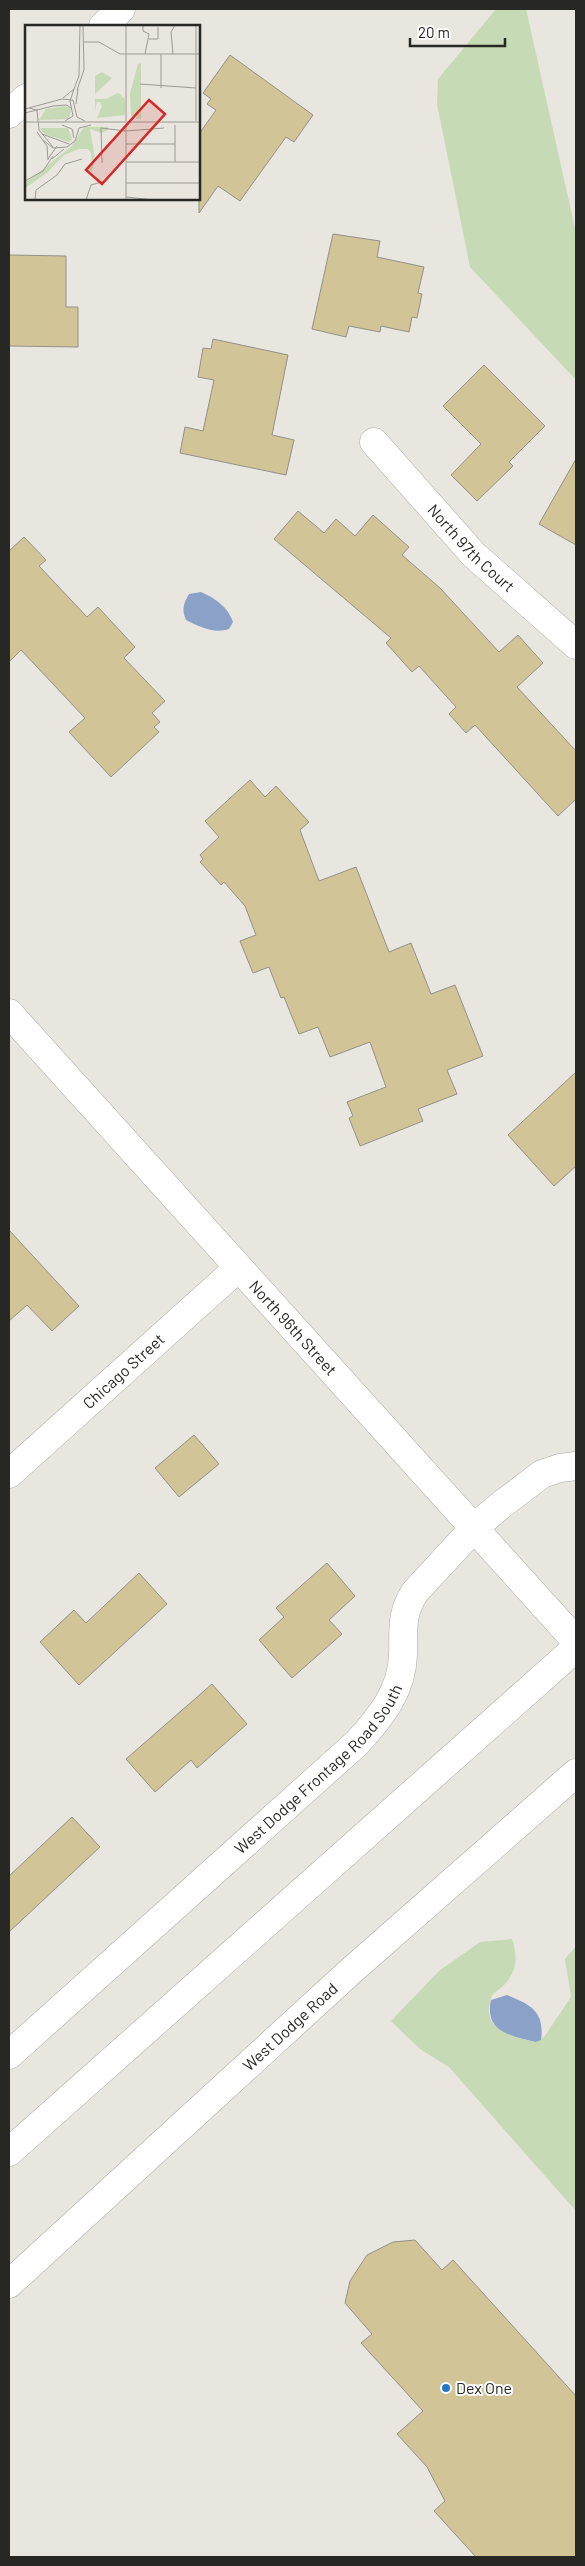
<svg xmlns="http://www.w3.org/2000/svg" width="585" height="2566" viewBox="0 0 585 2566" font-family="Barlow,sans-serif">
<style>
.green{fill:#c6dab6}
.water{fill:#8ba1c8}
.building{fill:#d1c496;stroke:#93918a}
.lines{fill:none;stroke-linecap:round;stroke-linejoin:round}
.minor-casing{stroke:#aaa9a2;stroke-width:29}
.tertiary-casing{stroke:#aaa9a2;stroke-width:29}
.trunk-casing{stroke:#aaa9a2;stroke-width:29}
.minor{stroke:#fff;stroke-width:28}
.tertiary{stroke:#fff;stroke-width:28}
.trunk{stroke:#fff;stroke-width:28}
.poi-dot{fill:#2278c6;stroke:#fff;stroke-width:2}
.labels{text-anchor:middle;stroke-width:4;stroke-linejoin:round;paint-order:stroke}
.street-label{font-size:16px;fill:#272724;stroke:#fff}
.poi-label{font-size:16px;fill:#272724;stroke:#fff;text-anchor:start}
.inset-road{fill:none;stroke:#9b9a94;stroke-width:1}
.view{fill:#d62828;fill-opacity:0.15;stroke:#d62828;stroke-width:2.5}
.inset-edge{fill:none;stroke:#272724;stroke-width:2.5}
</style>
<rect width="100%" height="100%" fill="#e8e6df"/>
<!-- green -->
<g class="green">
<path d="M 496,9 L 526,9 L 576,233 L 576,380 L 470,267 L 437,104 L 438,79 Z"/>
<path d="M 512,1939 C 518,1957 517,1971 504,1985 C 500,1989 495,1991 492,1996 C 490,1998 490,2003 489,2007 C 486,2032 518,2038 536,2042 L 544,2037 L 571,1997 L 565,1959 L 576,1946 L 576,2211 L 449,2067 L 420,2049 L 391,2021 L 439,1971 L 480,1942 Z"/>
</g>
<!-- water -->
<g class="water">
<path d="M 201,592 C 215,598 228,607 233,622 L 229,629 C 214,634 200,627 186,620 C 181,609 184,603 189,594 Z"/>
<path d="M 507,1995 C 530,2004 545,2011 541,2040 L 536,2042 C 511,2036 484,2032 491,2000 Z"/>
</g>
<!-- building -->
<g class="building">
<path d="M 230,55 L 313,115 L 294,142 L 286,137 L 240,201 L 218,186 L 199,213 L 199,134 L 216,110 L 207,104 L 211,99 L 203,93 Z"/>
<path d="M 333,234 L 380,241 L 377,257 L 424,267 L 418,293 L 422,294 L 417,318 L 412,317 L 409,332 L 381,326 L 380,332 L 349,326 L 346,337 L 312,329 Z"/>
<path d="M 9,255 L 66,256 L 66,307 L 78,307 L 78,347 L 9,346 Z"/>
<path d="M 213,339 L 288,355 L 272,435 L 294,440 L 286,475 L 180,453 L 185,427 L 203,431 L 214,380 L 198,377 L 203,348 L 211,349 Z"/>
<path d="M 484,365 L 545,426 L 509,462 L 513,466 L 477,501 L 451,475 L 481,444 L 443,406 Z"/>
<path d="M 576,459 L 576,545 L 539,524 Z"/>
<path d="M 298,511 L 324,533 L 336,519 L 355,536 L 373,515 L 409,547 L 402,555 L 440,588 L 499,652 L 518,635 L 543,663 L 517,687 L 576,751 L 576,799 L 558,816 L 475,725 L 466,733 L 449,714 L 456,707 L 419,666 L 412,672 L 386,643 L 391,638 L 274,539 Z"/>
<path d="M 24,537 L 46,560 L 39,566 L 87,617 L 98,607 L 135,647 L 124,658 L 165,701 L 152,713 L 160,722 L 154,727 L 159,732 L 111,777 L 69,732 L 85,718 L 21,650 L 9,662 L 9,551 Z"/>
<path d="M 250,780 L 265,797 L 276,786 L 309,822 L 300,830 L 319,881 L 356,867 L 389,952 L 411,943 L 431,994 L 455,985 L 483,1056 L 447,1070 L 457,1094 L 418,1109 L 423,1121 L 360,1146 L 349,1118 L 353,1116 L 347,1102 L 386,1087 L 370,1042 L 330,1057 L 318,1027 L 299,1034 L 284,997 L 281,998 L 269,967 L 253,973 L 240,941 L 256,935 L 245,906 L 224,882 L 221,885 L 200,862 L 203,859 L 200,855 L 219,837 L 205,821 Z"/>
<path d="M 576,1072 L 576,1166 L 554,1186 L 508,1135 Z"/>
<path d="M 9,1230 L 79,1306 L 52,1331 L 27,1305 L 9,1321 Z"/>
<path d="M 194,1435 L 219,1464 L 179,1497 L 155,1468 Z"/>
<path d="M 327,1563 L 355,1596 L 329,1620 L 342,1634 L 292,1678 L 259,1640 L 284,1617 L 276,1608 Z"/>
<path d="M 139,1573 L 167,1604 L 79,1685 L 40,1642 L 74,1610 L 86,1623 Z"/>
<path d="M 212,1684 L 247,1724 L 197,1768 L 191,1760 L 155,1792 L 126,1759 Z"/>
<path d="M 72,1817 L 100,1847 L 9,1932 L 9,1876 Z"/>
<path d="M 415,2240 L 442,2270 L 453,2260 L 576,2396 L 576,2557 L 476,2557 L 434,2511 L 445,2501 L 427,2467 L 397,2434 L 423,2411 L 361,2343 L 372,2334 L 345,2303 L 350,2281 L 367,2255 L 393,2242 Z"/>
</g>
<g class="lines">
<!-- minor casing -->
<g class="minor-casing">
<g id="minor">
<path d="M 103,26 L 121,9"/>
<path d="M 9,114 L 26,98"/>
<path id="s1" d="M 374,442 L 474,555 L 576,645"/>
<path id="s2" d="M 9,1474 L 238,1268"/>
<path id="s3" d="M 9,2055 L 357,1743 C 380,1718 402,1691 403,1655 C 404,1630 400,1615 415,1592 L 475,1527 L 501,1505 L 542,1474 L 560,1468 L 576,1466"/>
</g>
</g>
<!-- tertiary casing -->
<g class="tertiary-casing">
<g id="tertiary">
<path id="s4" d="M 9,1013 L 576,1641"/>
</g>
</g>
<!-- trunk casing -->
<g class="trunk-casing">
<g id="trunk">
<path d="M 9,2152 L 576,1648"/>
<path id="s5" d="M 9,2284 L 352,1970 L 576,1773"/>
</g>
</g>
<!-- minor -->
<use href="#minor" class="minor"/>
<!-- tertiary -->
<use href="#tertiary" class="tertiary"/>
<!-- trunk -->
<use href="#trunk" class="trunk"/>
</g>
<!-- markers -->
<circle class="poi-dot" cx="446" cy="2388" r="5"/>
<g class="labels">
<!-- street labels -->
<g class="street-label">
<text dy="6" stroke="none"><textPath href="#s1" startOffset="144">North 97th Court</textPath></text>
<text dy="6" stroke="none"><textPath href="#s4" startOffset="424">North 96th Street</textPath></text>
<text dy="6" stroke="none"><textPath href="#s2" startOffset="154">Chicago Street</textPath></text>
<text dy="6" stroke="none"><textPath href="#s3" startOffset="422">West Dodge Frontage Road South</textPath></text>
<text dy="6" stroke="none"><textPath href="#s5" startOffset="381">West Dodge Road</textPath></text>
</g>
<!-- poi labels -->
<g class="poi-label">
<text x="456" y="2394">Dex One</text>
</g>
</g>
<!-- overview -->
<g transform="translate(25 25)">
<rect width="175" height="175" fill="#e8e6df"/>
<path d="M 116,38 L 116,94 L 111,94 L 112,90 L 106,91 L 105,69 L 113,39 ZM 77,47 L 87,53 L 70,69 L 70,51 ZM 93,68 L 100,74 L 100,90 L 72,93 L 77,81 L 75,77 L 72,77 L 70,86 L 70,74 L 81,74 ZM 41,81 L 46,84 L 44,94 L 14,95 L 21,84 ZM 59,102 L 83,102 L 83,105 L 76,108 L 65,104 L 70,134 L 67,146 L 62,146 L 67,138 L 66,128 L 63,124 L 54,124 L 39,130 L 22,148 L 0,163 L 0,158 L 46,122 ZM 15,103 L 43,103 L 47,114 L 44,117 L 19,109 Z" fill="#c6dab6"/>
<path class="inset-road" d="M 101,0 L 101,96M 118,0 L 118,6 L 124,9 L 120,29M 171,0 L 171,96M 124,14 L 133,14 L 133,2M 59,17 L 74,17 L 95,29 L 175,29M 136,29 L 136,63M 148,29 L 146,7 L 150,0M 115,59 L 171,63M 52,65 L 59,45 L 58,0M 38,73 L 49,64 L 54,51 L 55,0M 37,74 L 48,75 L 52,92 L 60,96M 51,79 L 53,64M 28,81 L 42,80 L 47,84M 4,83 L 12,85 L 14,105 L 28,122M 0,84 L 37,74M 0,88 L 28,81M 40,96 L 48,91 L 45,76 L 49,64M 0,97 L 175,97M 37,100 L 47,104 L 49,113M 150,100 L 150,137M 12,107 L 22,121 L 23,135M 17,109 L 44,119M 18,115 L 28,123 L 42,122 L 50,116 L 54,103 L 66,100M 101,119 L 150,119M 23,134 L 32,121M 27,134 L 39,124M 101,137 L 175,137M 77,138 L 76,103 L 101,106 L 139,103M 0,156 L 18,146 L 28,131M 101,158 L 175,158M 101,172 L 129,175M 10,175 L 11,165 L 32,150 L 40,139 L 57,134M 61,175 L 66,160 L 80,156M 101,175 L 101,100"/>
<path class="view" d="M 124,75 L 140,89 L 77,159 L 61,145 Z"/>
<rect width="175" height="175" class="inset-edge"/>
</g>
<!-- border -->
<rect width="585" height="2566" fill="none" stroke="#272724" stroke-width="20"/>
<!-- scale -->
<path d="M410 38v8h95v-8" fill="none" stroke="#272724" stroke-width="2.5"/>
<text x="418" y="38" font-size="15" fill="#272724" stroke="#ffffff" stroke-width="4" paint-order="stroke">20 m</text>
</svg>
